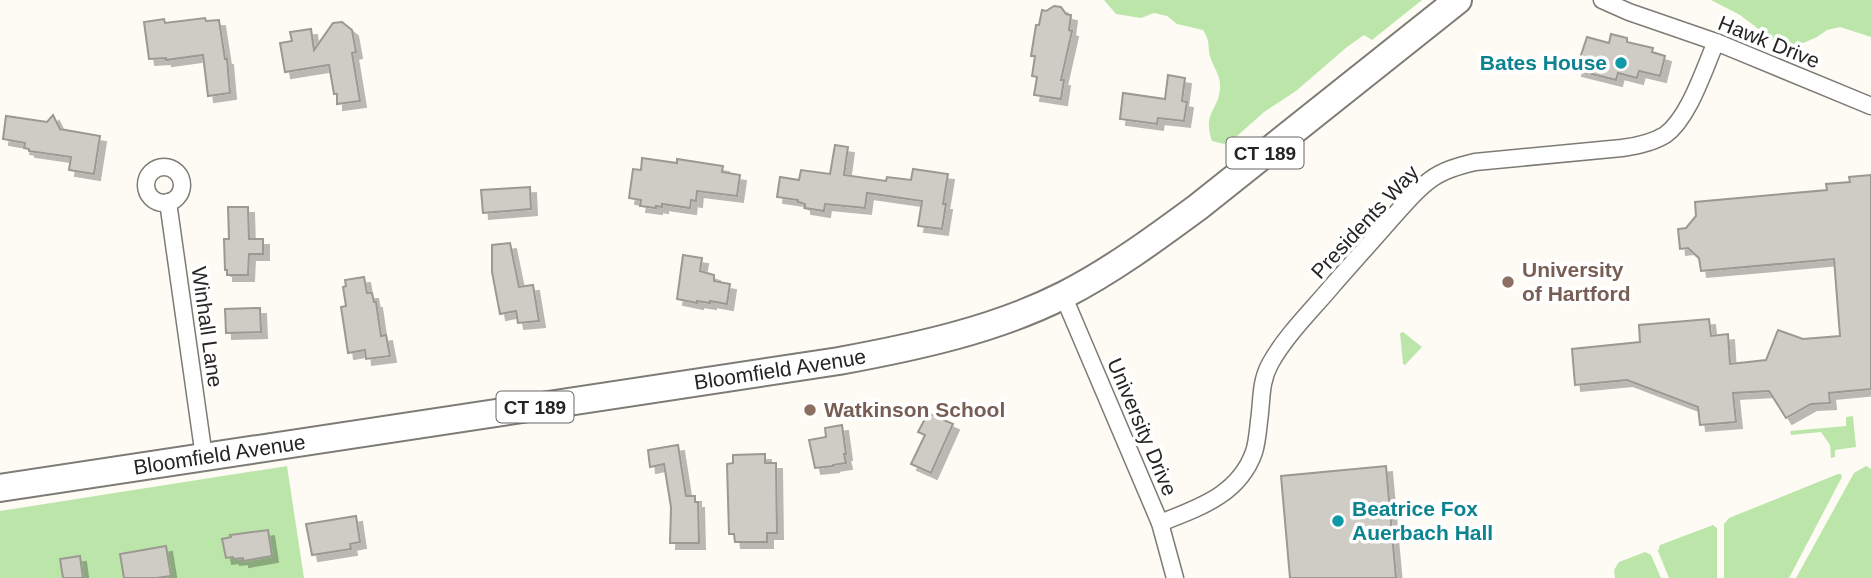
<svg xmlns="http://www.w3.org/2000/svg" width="1871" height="578" viewBox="0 0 1871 578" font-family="Arial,sans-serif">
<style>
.green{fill:#bce6a9}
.building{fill:#cfccc5;stroke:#9b9992;stroke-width:2;filter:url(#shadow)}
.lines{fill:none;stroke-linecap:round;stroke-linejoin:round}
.minor-casing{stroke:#7d7b75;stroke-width:19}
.primary-casing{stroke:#7d7b75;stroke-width:30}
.minor{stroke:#fff;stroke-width:16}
.primary{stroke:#fff;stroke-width:26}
.culture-dot{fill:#0f9aa8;stroke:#fff;stroke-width:2.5}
.education-dot{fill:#8d6e63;stroke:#fff;stroke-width:2.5}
.labels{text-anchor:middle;stroke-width:7;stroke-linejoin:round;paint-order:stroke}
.shield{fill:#fff;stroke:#676665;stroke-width:2}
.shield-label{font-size:19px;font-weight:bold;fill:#262523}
.street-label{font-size:21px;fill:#262523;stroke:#fff}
.culture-label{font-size:21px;font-weight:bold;fill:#0d838f;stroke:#fff;text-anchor:end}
.education-label{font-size:21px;font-weight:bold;fill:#785e54;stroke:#fff;text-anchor:start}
</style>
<defs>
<filter id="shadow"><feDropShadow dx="6" dy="6" stdDeviation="0" flood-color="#0004"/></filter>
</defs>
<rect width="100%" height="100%" fill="#fefbf4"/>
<!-- green -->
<g class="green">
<path d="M 1104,0 L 1422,0 L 1372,40 L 1364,35 L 1347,47 L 1296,91 L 1264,112 L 1236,137 L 1224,144 L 1212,141 C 1202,113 1219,110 1220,88 C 1221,75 1213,67 1210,56 C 1207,44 1211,43 1203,30 L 1177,24 L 1167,16 L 1154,13 L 1141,18 L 1116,14 Z"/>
<path d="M 1711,0 L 1871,0 L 1871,37 L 1840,27 L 1827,30 L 1817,37 L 1794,47 L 1781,46 L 1740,15 Z"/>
<path d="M 1403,332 L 1422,347 L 1405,365 L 1403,364 L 1400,333 Z"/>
<path d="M 1853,416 L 1856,447 L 1835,450 L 1835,457 L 1831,458 L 1830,445 L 1821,432 L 1791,435 L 1790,431 L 1846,426 L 1846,417 Z"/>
<path d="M 287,466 L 304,578 L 0,578 L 0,511 Z"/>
<path d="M 1866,466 L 1871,469 L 1871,578 L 1796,578 L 1854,473 Z"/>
<path d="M 1838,474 L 1841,474 L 1842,477 L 1789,578 L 1724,578 L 1724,524 L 1729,518 Z"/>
<path d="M 1713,525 L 1717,528 L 1717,578 L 1669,578 L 1658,551 L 1660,545 Z"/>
<path d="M 1645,552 L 1651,555 L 1661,578 L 1615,578 L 1614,570 L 1619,562 Z"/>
</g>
<!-- building -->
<g class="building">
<path d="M 1054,6 L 1061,7 L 1066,14 L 1071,15 L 1069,30 L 1072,31 L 1061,80 L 1064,80 L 1061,99 L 1034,95 L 1037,77 L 1032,76 L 1035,56 L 1031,56 L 1036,25 L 1039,25 L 1042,10 L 1046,11 Z"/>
<path d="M 205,18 L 206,21 L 219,20 L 225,59 L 227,59 L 230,93 L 208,96 L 203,55 L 166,60 L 166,58 L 149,59 L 144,22 L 164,19 L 165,23 Z"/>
<path d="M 342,22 L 352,30 L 356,52 L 352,53 L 360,101 L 337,104 L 337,94 L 334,94 L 329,65 L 285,72 L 280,43 L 292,41 L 290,32 L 311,29 L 314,50 L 333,23 Z"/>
<path d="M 1611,34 L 1627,38 L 1627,42 L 1653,48 L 1652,52 L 1665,56 L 1660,76 L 1639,71 L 1637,78 L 1618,73 L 1616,80 L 1576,70 L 1587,37 L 1609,43 Z"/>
<path d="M 1168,75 L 1185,78 L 1182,101 L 1187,102 L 1184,121 L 1158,118 L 1157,124 L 1120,119 L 1123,93 L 1165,99 Z"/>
<path d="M 53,115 L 60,129 L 100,136 L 94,174 L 69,170 L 71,157 L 29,151 L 29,149 L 24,148 L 25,143 L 3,139 L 6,116 L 47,122 Z"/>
<path d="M 835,145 L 848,147 L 844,175 L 886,181 L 887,177 L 911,180 L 913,169 L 948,174 L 943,204 L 946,204 L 942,229 L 918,226 L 922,201 L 867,193 L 865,208 L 825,204 L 824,211 L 805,208 L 805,204 L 798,202 L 798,200 L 777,197 L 780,177 L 799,180 L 801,170 L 830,174 Z"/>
<path d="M 642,158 L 677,163 L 677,159 L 723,166 L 722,172 L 740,175 L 737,196 L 697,191 L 696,201 L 691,200 L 690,208 L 662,204 L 662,207 L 656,206 L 656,208 L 640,206 L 641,200 L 629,198 L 633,169 L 641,170 Z"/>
<path d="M 1871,175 L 1871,389 L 1829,393 L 1830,403 L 1811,404 L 1786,418 L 1769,391 L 1733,393 L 1736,422 L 1700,425 L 1698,407 L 1627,380 L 1575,385 L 1572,349 L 1640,342 L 1639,325 L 1709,319 L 1711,336 L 1728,334 L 1730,364 L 1766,360 L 1778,330 L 1803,339 L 1840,336 L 1834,259 L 1701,271 L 1699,258 L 1688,248 L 1680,249 L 1678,229 L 1686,228 L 1696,216 L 1695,202 L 1827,190 L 1826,184 L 1850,182 L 1849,177 Z"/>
<path d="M 530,187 L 531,209 L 483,213 L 481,190 Z"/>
<path d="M 228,207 L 248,207 L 249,239 L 263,239 L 263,254 L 249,254 L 248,275 L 227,275 L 227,270 L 225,270 L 224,239 L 229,239 Z"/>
<path d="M 510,243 L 519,287 L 533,285 L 539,321 L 518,323 L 516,311 L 500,314 L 492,272 L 492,245 Z"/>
<path d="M 683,255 L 702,258 L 700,271 L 714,275 L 714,281 L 730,284 L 727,304 L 710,301 L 710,303 L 697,301 L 697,303 L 677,299 Z"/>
<path d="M 364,277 L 367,293 L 372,293 L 374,302 L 376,302 L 381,336 L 386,335 L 390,356 L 366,359 L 365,350 L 348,353 L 341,307 L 346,306 L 343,287 L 346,286 L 345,280 Z"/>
<path d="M 260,308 L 261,332 L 226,333 L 225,309 Z"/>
<path d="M 928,413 L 953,424 L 931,473 L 911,464 L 925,435 L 918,432 Z"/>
<path d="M 842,425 L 846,454 L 844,454 L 846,463 L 833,465 L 833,466 L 815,468 L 809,440 L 826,437 L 825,428 Z"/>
<path d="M 678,445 L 686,496 L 695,496 L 695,502 L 698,502 L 699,543 L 670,543 L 671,507 L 664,464 L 650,467 L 648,450 Z"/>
<path d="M 765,454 L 765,463 L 776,463 L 777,533 L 767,533 L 767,542 L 735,542 L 734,534 L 729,534 L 727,464 L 733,463 L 733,455 Z"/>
<path d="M 1386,466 L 1396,578 L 1290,578 L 1281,476 Z"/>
<path d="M 356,516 L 360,542 L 350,544 L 351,549 L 312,555 L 306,524 Z"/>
<path d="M 268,530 L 272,556 L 243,561 L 243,558 L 234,559 L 233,557 L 226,558 L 222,539 L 231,537 L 230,535 Z"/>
<path d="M 166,546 L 171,576 L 156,578 L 124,578 L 120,554 Z"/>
<path d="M 80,556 L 83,578 L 63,578 L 60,559 Z"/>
</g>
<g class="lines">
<!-- minor casing -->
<g class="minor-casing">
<g id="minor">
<path d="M 1602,0 L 1629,12 L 1716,42 L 1871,106"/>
<circle cx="164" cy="185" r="18"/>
<path d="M 168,202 L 204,457"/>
<path d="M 1063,295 L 1160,523 L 1175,578"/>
<path d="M 1160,523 C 1198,508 1239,495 1254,452 C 1257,443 1258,430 1259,421 C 1262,401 1260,382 1270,364 C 1286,335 1312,310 1333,285 C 1353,262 1373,240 1393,217 C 1405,204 1416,190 1430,180 C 1443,170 1459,166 1475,162 L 1622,148 C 1637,146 1652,143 1665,135 C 1689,118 1704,69 1716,42"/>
</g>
</g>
<!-- primary casing -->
<g class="primary-casing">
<g id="primary">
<path id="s1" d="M 0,488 L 839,361 C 915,347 995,330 1064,295 C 1111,271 1156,238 1198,207 L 1458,0"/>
</g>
</g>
<!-- minor -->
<use href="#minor" class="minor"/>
<!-- primary -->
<use href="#primary" class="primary"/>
</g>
<!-- markers -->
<g class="culture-dot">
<circle cx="1621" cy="63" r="7"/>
<circle cx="1338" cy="521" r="7"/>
</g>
<g class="education-dot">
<circle cx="1508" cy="282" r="7"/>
<circle cx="810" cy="410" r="7"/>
</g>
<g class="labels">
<!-- shield labels -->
<g class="shield">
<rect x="1226.5" y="137.5" width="77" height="31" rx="5"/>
<rect x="496.5" y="391.5" width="77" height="31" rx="5"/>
</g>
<g class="shield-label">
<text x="1265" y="160">CT 189</text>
<text x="535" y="414">CT 189</text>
</g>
<!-- street labels -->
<g class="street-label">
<text transform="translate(1769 42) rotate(22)" y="7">Hawk Drive</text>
<text transform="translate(1365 222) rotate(-47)" y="7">Presidents Way</text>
<text transform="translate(207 327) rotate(82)" y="7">Winhall Lane</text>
<text dy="7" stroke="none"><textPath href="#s1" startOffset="789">Bloomfield Avenue</textPath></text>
<text transform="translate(1142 427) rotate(67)" y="7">University Drive</text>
<text dy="7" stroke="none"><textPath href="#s1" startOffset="222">Bloomfield Avenue</textPath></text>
</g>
<!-- culture labels -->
<g class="culture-label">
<text x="1607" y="70">Bates House</text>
<text x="1352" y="516" text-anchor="start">Beatrice Fox<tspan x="1352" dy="24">Auerbach Hall</tspan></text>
</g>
<!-- education labels -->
<g class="education-label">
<text x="1522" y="277">University<tspan x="1522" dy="24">of Hartford</tspan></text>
<text x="824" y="417">Watkinson School</text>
</g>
</g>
</svg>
